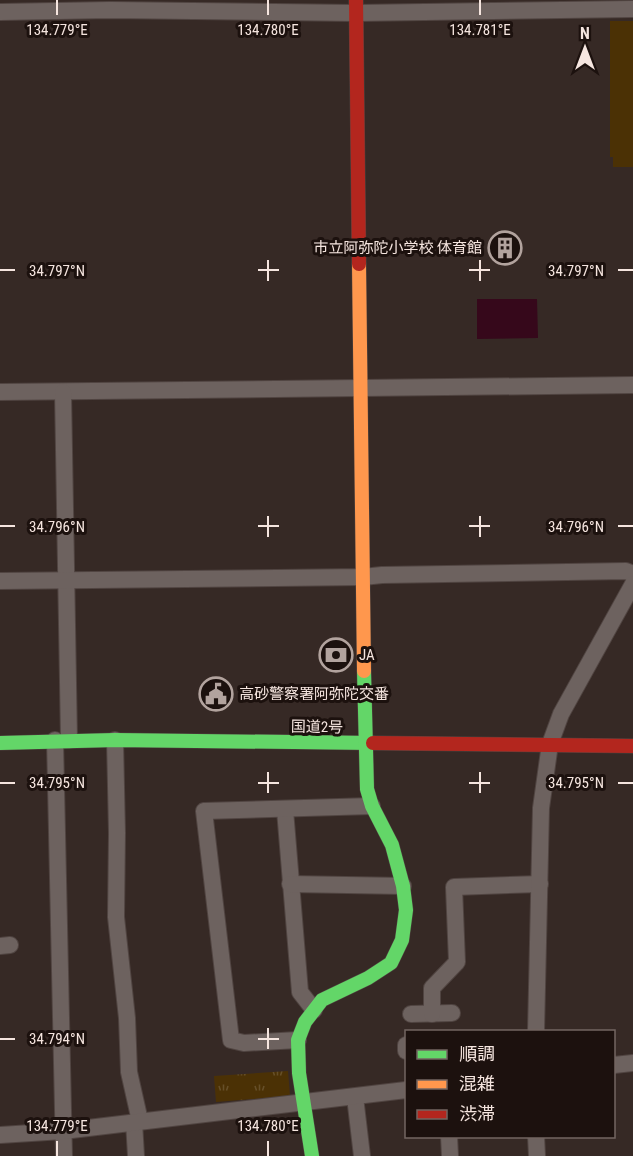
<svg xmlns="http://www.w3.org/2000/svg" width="633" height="1156" viewBox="0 0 633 1156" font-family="'Roboto Condensed','Noto Sans JP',sans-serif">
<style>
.green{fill:#4b3105}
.park{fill:url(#park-tufts)}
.water{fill:#36081b}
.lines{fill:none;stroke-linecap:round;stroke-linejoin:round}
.street-casing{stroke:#504441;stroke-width:18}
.fast-casing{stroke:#504441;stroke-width:15}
.slow-casing{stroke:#504441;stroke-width:15}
.jam-casing{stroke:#504441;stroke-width:15}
.street{stroke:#6d625f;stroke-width:16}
.fast{stroke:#63d668;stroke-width:14}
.slow{stroke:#ff974d;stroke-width:14}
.jam{stroke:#b3261e;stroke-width:14}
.ticks{fill:none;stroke:#f5e5df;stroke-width:2}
.labels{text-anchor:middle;stroke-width:6;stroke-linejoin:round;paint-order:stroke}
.poi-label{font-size:15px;fill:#f5e5df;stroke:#1c110e;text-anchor:start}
.street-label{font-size:15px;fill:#f5e5df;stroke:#1c110e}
.ticks-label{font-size:15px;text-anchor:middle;fill:#f5e5df;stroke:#1c110e;stroke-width:6;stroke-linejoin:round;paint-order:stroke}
</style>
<defs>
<pattern id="park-tufts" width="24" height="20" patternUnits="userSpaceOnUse" patternTransform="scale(1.5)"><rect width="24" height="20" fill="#4b3105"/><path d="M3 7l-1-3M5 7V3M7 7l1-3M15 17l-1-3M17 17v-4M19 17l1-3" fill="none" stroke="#664f29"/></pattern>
</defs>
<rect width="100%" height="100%" fill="#362925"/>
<!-- green -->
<path class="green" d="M 610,21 L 633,21 L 633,167 L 613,167 L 613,157 L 610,157 Z"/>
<!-- park -->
<path class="park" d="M 288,1071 L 290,1096 L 216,1102 L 214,1076 Z"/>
<!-- water -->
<path class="water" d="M 477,299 L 537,299 L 538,338 L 477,339 Z"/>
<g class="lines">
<!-- street casing -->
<g class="street-casing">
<g id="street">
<path d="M 0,12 L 110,10 L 356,13 L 633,9"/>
<path d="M 0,392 L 633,385"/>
<path d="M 63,392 L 69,740"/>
<path d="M 0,581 L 363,577 L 382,575 L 626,571 L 633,574"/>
<path d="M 55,740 L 64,1156"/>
<path d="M 115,740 L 117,833 L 116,917 L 127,1018 L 129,1072 L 140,1121"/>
<path d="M 285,810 L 300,992 L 314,1010"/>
<path d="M 290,884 L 403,886"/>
<path d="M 0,946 L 10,945"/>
<path d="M 411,1014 L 452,1013"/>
<path d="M 432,1014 L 432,988 L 457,962 L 454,887 L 540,884"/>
<path d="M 536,1032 L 541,808 L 550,744 L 561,714 L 633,584"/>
<path d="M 298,1040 L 244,1043 L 231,1040 L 204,811 L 372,806"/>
<path d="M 406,1045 L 406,1051"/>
<path d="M 614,1065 L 633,1063"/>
<path d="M 355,1097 L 362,1156"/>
<path d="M 134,1122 L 136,1156"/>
<path d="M 0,1135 L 63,1131 L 406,1090"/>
<path d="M 449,1136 L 450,1156"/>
<path d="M 536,1136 L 537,1156"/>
</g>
</g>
<!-- fast casing -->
<g class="fast-casing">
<g id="fast">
<path d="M 0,743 L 115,740 L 373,743"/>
<path d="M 312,1156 L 299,1073 L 298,1040 L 305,1022 L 322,1000 L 368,978 L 391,963 L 402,940 L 406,910 L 403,886 L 392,845 L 372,806 L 367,789 L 364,671"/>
</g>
</g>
<!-- slow casing -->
<g class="slow-casing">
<path id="slow" d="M 359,264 L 364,671"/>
</g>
<!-- jam casing -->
<g class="jam-casing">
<g id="jam">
<path d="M 356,0 L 359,264"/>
<path d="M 373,743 L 633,746"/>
</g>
</g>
<!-- street -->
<use href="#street" class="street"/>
<!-- fast -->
<use href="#fast" class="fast"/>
<!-- slow -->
<use href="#slow" class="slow"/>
<!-- jam -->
<use href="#jam" class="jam"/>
</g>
<!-- ticks -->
<path class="ticks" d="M 57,0 L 57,15M 268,0 L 268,15M 480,0 L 480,15M 268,260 L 268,281M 480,260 L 480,281M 0,270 L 15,270M 258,270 L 279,270M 469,270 L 490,270M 618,270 L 633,270M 268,516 L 268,537M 480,516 L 480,537M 0,526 L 15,526M 258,526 L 279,526M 469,526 L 490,526M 618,526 L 633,526M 268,772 L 268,793M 480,772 L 480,793M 0,783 L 15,783M 258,783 L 279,783M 469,783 L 490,783M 618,783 L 633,783M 268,1028 L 268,1049M 0,1039 L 15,1039M 258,1039 L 279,1039M 57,1141 L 57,1156M 268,1141 L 268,1156"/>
<!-- icons -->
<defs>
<g id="building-ring" transform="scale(1.725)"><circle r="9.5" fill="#1c110e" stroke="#b2a39e" stroke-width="1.5"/><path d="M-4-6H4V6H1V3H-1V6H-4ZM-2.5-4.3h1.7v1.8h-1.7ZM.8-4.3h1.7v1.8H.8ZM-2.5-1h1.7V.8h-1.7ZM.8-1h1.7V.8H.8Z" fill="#b2a39e"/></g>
<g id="bank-ring" transform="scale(1.725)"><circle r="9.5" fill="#1c110e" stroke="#b2a39e" stroke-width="1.5"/><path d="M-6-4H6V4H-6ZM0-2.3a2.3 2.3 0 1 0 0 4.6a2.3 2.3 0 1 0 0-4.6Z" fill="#b2a39e"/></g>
<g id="civic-ring" transform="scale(1.725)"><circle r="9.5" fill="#1c110e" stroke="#b2a39e" stroke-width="1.5"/><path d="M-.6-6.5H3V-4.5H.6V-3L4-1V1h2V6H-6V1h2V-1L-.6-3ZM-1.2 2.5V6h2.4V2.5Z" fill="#b2a39e"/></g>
</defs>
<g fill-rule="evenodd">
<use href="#building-ring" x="505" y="248"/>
<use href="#bank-ring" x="336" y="655"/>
<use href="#civic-ring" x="216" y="694"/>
</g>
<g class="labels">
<!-- poi labels -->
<g class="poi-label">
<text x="482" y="253" text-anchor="end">市立阿弥陀小学校 体育館</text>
<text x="359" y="660">JA</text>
<text x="239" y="699">高砂警察署阿弥陀交番</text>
</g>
<!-- street labels -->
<g class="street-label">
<text transform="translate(317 727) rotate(1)" y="5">国道2号</text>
</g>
</g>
<g class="ticks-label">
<text x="57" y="35">134.779°E</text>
<text x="268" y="35">134.780°E</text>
<text x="480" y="35">134.781°E</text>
<text x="57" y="276">34.797°N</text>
<text x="576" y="276">34.797°N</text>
<text x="57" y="532">34.796°N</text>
<text x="576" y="532">34.796°N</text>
<text x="57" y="788">34.795°N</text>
<text x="576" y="788">34.795°N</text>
<text x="57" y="1044">34.794°N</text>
<text x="57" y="1131">134.779°E</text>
<text x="268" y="1131">134.780°E</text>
</g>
<!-- legend -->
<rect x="405" y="1030" width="210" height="108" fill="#1c110e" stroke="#736662" stroke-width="1.5"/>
<rect x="417" y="1050" width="30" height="9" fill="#63d668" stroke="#736662" stroke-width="1.5"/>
<text x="459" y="1060" font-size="18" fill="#f5e5df">順調</text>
<rect x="417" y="1080" width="30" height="9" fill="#ff974d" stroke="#736662" stroke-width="1.5"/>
<text x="459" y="1090" font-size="18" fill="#f5e5df">混雑</text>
<rect x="417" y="1110" width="30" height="9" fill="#b3261e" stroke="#736662" stroke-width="1.5"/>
<text x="459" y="1120" font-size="18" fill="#f5e5df">渋滞</text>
<!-- north arrow -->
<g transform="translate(585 48)" stroke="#1c110e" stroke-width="4.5" paint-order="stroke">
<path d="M0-4.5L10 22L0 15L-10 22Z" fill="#f5e5df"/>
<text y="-9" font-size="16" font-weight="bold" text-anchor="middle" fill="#f5e5df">N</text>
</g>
</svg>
